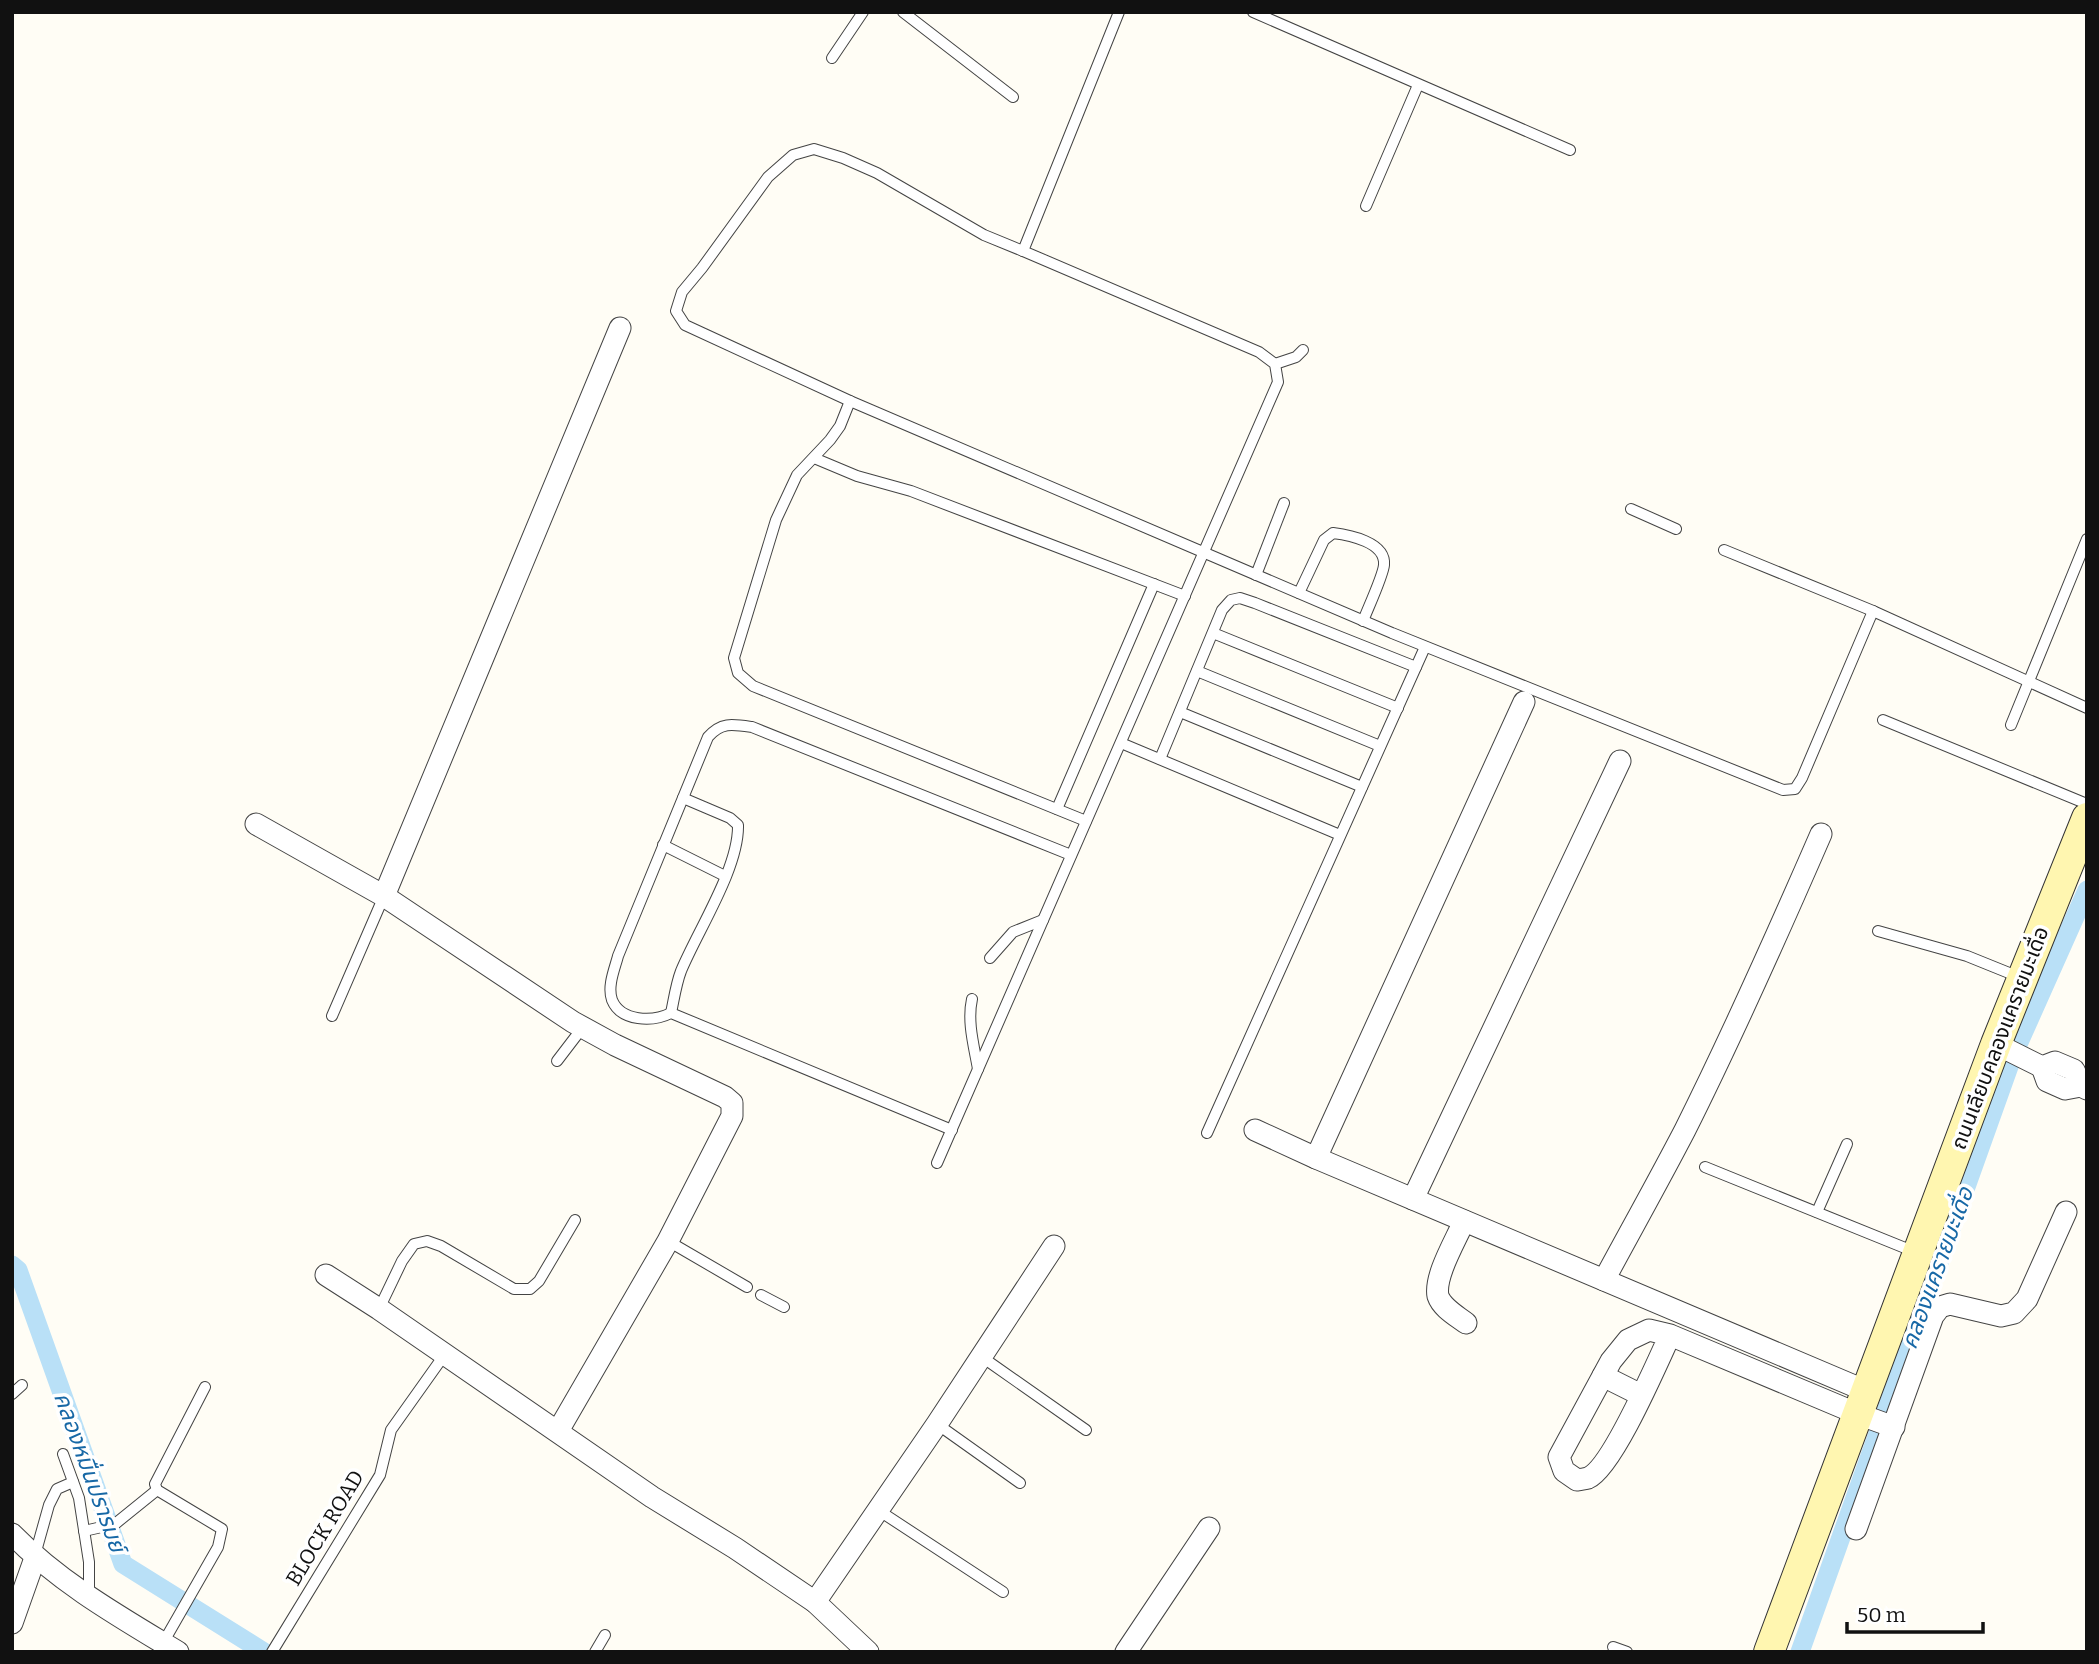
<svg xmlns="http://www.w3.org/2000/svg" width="2099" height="1664" viewBox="0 0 2099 1664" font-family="Bitter,'Noto Sans Thai',serif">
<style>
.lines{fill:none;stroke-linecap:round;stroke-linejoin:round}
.canal{stroke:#b9e0f7;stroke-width:19}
.lane-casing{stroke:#444;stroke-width:12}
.street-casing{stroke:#444;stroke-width:23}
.secondary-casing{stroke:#333;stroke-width:32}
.lane{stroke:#fff;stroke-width:10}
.street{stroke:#fff;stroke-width:21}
.secondary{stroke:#fff6b0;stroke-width:30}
.labels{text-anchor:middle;stroke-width:7;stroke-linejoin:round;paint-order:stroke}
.street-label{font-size:21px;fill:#111;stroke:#fff}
.water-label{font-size:23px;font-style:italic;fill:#1768a6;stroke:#fff}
</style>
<rect width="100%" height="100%" fill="#fffdf5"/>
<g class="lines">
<!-- canal -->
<g class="canal">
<path d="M 12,1265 L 18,1270 L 123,1564 L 264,1652"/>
<path d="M 1800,1652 L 2012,1058 L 2087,890"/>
</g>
<!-- lane casing -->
<g class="lane-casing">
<g id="lane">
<path d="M 903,12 L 1013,97"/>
<path d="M 1253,12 L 1570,150"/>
<path d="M 832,58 L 863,12"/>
<path d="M 1366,206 L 1418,85"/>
<path d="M 1023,251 L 984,235 L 877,173 L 843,158 L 814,149 L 793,155 L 768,177 L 702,268 L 682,292 L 676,311 L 685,325 L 850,401 L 1392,633 L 1783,790 L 1795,789 L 1802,778 L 1873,611 L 2087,708"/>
<path d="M 1275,364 L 1296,357 L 1303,350"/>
<path d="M 850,401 L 840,426 L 830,440 L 797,475 L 776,520 L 734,658 L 738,673 L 753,686 L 1086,821"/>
<path d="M 814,458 L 857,476 L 911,491 L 1185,596"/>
<path d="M 1631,509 L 1676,529"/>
<path d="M 1724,550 L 1873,611"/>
<path d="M 1256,575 L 1284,503"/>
<path d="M 1299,593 L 1324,540 L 1333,533 C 1349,535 1386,542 1384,565 C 1383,576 1368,608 1363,621"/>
<path d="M 1213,633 L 1398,708"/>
<path d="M 1197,671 L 1380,746"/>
<path d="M 1180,712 L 1362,787"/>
<path d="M 1883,720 L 2087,804"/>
<path d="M 2011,725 L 2087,539"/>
<path d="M 1121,743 L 1340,835"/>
<path d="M 1160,759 L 1222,610 L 1231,600 L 1240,598 L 1255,603 L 1416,667"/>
<path d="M 1057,809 L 1154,584"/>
<path d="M 663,845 L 725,876"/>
<path d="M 1878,931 L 1967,956 L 2019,977"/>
<path d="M 990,958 L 1013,932 L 1043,920"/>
<path d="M 972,999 C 967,1022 974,1046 978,1069"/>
<path d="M 671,1013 C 674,999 676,984 681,971 C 698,930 739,868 738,825 L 730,818 L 683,798"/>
<path d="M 332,1016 L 384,896"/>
<path d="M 557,1061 L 583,1027"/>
<path d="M 952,1130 L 671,1013 C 653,1022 621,1022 612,1000 C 607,986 615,968 618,956 L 708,737 C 721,722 732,724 752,727 L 1071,855"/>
<path d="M 1207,1133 L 1425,647"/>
<path d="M 937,1163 L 1278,382 L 1275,364 L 1259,352 L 1023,251 L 1119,12"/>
<path d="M 1705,1167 L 1915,1252"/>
<path d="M 1817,1212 L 1847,1144"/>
<path d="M 668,1241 L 747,1287"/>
<path d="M 761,1295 L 784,1307"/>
<path d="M 379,1309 L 402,1261 L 414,1244 L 427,1241 L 441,1246 L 514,1289 L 530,1289 L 539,1281 L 575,1220"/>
<path d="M 982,1357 L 1086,1430"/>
<path d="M 12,1394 L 22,1385"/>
<path d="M 937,1424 L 1020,1483"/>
<path d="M 63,1454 L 79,1498 L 89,1562 L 89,1597"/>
<path d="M 878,1510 L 1003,1592"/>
<path d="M 84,1531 L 115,1524 L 157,1490"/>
<path d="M 35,1555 L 49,1505 L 57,1489 L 73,1482"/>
<path d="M 163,1643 L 218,1547 L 222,1529 L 157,1490 L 155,1484 L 205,1387"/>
<path d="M 1613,1647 L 1627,1652"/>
<path d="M 272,1652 L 380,1475 L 391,1430 L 445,1354"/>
<path d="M 595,1652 L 605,1635"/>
</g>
</g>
<!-- street casing -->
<g class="street-casing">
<g id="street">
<path d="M 1524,702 L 1316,1158 L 1866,1391"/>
<path d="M 256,824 L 384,896 L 573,1022 L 615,1045 L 725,1097 L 732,1103 L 732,1116 L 668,1241 L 558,1431"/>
<path d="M 384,896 L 620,328"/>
<path d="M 1996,1044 L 2042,1067 L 2055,1062 L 2074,1070 L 2081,1086 L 2087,1089"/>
<path d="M 2042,1067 L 2047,1081 L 2065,1089 L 2081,1086"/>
<path d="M 1255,1130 L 1316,1158"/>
<path d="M 1413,1199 L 1620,761"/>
<path d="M 1464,1221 C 1456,1240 1434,1276 1438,1296 C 1442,1308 1457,1316 1466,1323"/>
<path d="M 326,1275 L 379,1309 L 652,1497 L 735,1548 L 815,1602 L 868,1652"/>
<path d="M 1604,1280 C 1631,1230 1659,1180 1685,1130 C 1734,1032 1778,933 1821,834"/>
<path d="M 1670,1335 C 1657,1363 1612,1468 1588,1478 C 1585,1479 1581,1479 1577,1480 L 1564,1471 L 1559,1457 L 1611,1361 L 1628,1340 L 1649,1330 L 1670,1335 L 1858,1414 L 1894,1427"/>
<path d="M 1603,1376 L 1641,1395"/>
<path d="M 1856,1529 L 1933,1316 L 1940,1307 L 1950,1304 L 2001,1316 L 2014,1313 L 2027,1299 L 2066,1212"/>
<path d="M 12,1534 C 60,1583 120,1617 178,1652"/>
<path d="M 815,1602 L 937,1424 L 1054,1246"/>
<path d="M 12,1623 L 35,1558"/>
<path d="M 1126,1652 L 1209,1528"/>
</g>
</g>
<!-- secondary casing -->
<g class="secondary-casing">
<path id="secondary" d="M 1769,1652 L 1996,1044 L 2087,818"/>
</g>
<!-- lane -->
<use href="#lane" class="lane"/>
<!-- street -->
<use href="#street" class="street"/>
<!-- secondary -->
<use href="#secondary" class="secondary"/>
</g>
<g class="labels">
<!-- street labels -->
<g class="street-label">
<text transform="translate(2000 1038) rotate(-69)" y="7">ถนนเลียบคลองแครายมะเดื่อ</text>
<text transform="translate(325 1528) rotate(-59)" y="7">BLOCK ROAD</text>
</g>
<!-- water labels -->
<g class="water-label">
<text transform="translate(1937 1268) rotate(-70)" y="8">คลองแครายมะเดื่อ</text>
<text transform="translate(90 1472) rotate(70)" y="8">คลองหมื่นปรารมย์</text>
</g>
</g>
<!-- border -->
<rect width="2099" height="1664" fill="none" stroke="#111111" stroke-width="28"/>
<!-- scale -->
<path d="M1847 1622v10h136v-10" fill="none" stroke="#111111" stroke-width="3.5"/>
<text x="1857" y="1622" font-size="21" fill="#111111" stroke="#ffffff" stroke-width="5" paint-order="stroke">50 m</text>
</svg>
